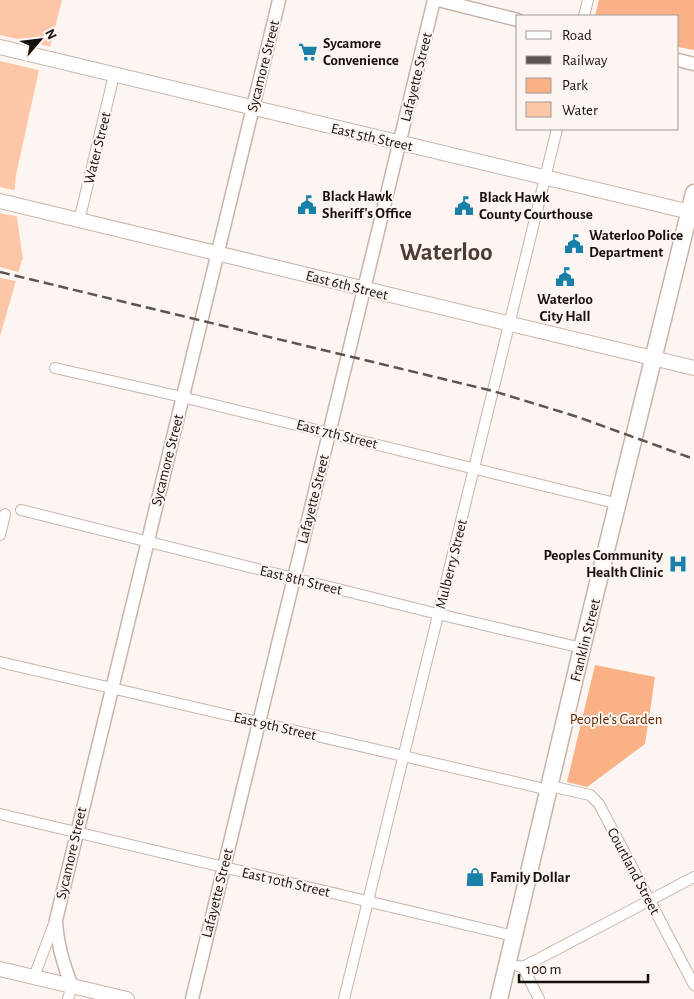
<svg xmlns="http://www.w3.org/2000/svg" width="694" height="999" viewBox="0 0 694 999" font-family="'Alegreya Sans',sans-serif">
<style>
.green{fill:#fab186}
.water{fill:#fcc6a7}
.pier{fill:#fdf5f1}
.lines{fill:none;stroke-linecap:round;stroke-linejoin:round}
.minor-casing{stroke:#c7b4aa;stroke-width:12}
.tertiary-casing{stroke:#c7b4aa;stroke-width:15}
.secondary-casing{stroke:#c7b4aa;stroke-width:16}
.primary-casing{stroke:#c7b4aa;stroke-width:19}
.minor{stroke:#fff;stroke-width:10}
.tertiary{stroke:#fff;stroke-width:12}
.secondary{stroke:#fff;stroke-width:14}
.primary{stroke:#fff;stroke-width:16}
.rail{stroke:#5b5450;stroke-width:2.5;stroke-dasharray:10 5;stroke-linecap:butt}
.labels{text-anchor:middle;stroke-width:4;stroke-linejoin:round;paint-order:stroke}
.poi-label{font-size:15px;font-weight:bold;fill:#16100c;stroke:#fdf5f1;text-anchor:start}
.street-label{font-size:15px;fill:#16100c;stroke:#fdf5f1}
.park-label{font-size:15px;fill:#632d03;stroke:#fdf5f1}
.town-label{font-size:25px;font-weight:bold;fill:#4b3c33;stroke:#fdf5f1}
</style>
<rect width="100%" height="100%" fill="#fdf5f1"/>
<!-- green -->
<g class="green">
<path d="M 599,0 L 694,0 L 694,50 L 678,47 L 678,16 L 595,16 Z"/>
<path d="M 595,665 L 655,677 L 645,744 L 587,787 L 567,782 Z"/>
</g>
<!-- water -->
<path class="water" d="M 0,0 L 62,0 L 50,47 L 39,70 L 16,175 L 14,196 L 23,260 L 22,260 L 0,336 Z"/>
<!-- pier -->
<g class="pier">
<path d="M 0,35 L 52,47 L 42,71 L 0,61 Z"/>
<path d="M 0,187 L 17,191 L 19,217 L 0,213 Z"/>
<path d="M 0,267 L 18,272 L 16,281 L 0,278 Z"/>
</g>
<g class="lines">
<!-- minor casing -->
<g class="minor-casing">
<g id="minor">
<path d="M 584,16 L 588,0"/>
<path d="M 79,221 L 114,75"/>
<path d="M 55,368 L 182,397 L 619,504"/>
<path d="M 21,510 L 438,614 L 582,648"/>
<path d="M 0,535 L 5,514"/>
<path d="M 0,662 L 549,790"/>
<path d="M 550,786 L 590,795 L 599,804 L 694,985"/>
<path d="M 0,814 L 514,936"/>
<path d="M 518,966 L 523,967 L 539,999"/>
<path d="M 523,967 L 694,877"/>
<path d="M 34,977 L 55,921"/>
<path d="M 68,999 L 72,986"/>
<path d="M 344,999 L 557,129"/>
</g>
</g>
<!-- tertiary casing -->
<g class="tertiary-casing">
<g id="tertiary">
<path d="M 438,0 L 518,20"/>
<path d="M 678,60 L 694,64"/>
<path d="M 72,986 C 63,964 57,944 56,920 L 279,0"/>
<path d="M 192,999 L 434,0"/>
</g>
</g>
<!-- secondary casing -->
<g class="secondary-casing">
<g id="secondary">
<path d="M 0,47 L 694,213"/>
<path d="M 0,201 L 694,368"/>
<path d="M 0,969 L 127,999"/>
</g>
</g>
<!-- primary casing -->
<g class="primary-casing">
<path id="primary" d="M 499,999 L 582,648 L 694,193"/>
</g>
<!-- minor -->
<use href="#minor" class="minor"/>
<!-- tertiary -->
<use href="#tertiary" class="tertiary"/>
<!-- secondary -->
<use href="#secondary" class="secondary"/>
<!-- primary -->
<use href="#primary" class="primary"/>
<!-- rail -->
<path class="rail" d="M 0,272 L 493,391 L 578,417 L 694,459"/>
</g>
<!-- icons -->
<defs>
<g id="supermarket-bare" transform="scale(1.5)"><path d="M-6-5.5h2.5l.6 2H6L4.5 2H-2.5L-4.4-4H-6ZM-1.5 3.2a1.3 1.3 0 1 0 .1 0ZM3 3.2a1.3 1.3 0 1 0 .1 0Z" fill="#1980aa" stroke="#fdf5f1" stroke-width="2.5" paint-order="stroke"/></g>
<g id="civic-bare" transform="scale(1.5)"><path d="M-.6-6.5H3V-4.5H.6V-3L4-1V1h2V6H-6V1h2V-1L-.6-3ZM-1.2 2.5V6h2.4V2.5Z" fill="#1980aa" stroke="#fdf5f1" stroke-width="2.5" paint-order="stroke"/></g>
<g id="hospital-bare" transform="scale(1.5)"><path d="M-5-5h3v3.5h4V-5h3V5h-3V1.5h-4V5h-3Z" fill="#1980aa" stroke="#fdf5f1" stroke-width="2.5" paint-order="stroke"/></g>
<g id="shop-bare" transform="scale(1.5)"><path d="M-5-2.5h2.3a2.7 3.5 0 0 1 5.4 0H5L5.5 6h-11ZM-1.5-2.5h3a1.5 2.3 0 0 0-3 0Z" fill="#1980aa" stroke="#fdf5f1" stroke-width="2.5" paint-order="stroke"/></g>
</defs>
<g fill-rule="evenodd">
<use href="#supermarket-bare" x="308" y="52"/>
<use href="#civic-bare" x="307" y="205"/>
<use href="#civic-bare" x="464" y="206"/>
<use href="#civic-bare" x="574" y="244"/>
<use href="#civic-bare" x="565" y="277"/>
<use href="#hospital-bare" x="678" y="564"/>
<use href="#shop-bare" x="475" y="877"/>
</g>
<g class="labels">
<!-- poi labels -->
<g class="poi-label">
<text x="323" y="48">Sycamore<tspan x="323" dy="17">Convenience</tspan></text>
<text x="322" y="201">Black Hawk<tspan x="322" dy="17">Sheriff's Office</tspan></text>
<text x="479" y="202">Black Hawk<tspan x="479" dy="17">County Courthouse</tspan></text>
<text x="589" y="240">Waterloo Police<tspan x="589" dy="17">Department</tspan></text>
<text x="565" y="304" text-anchor="middle">Waterloo<tspan x="565" dy="17">City Hall</tspan></text>
<text x="663" y="560" text-anchor="end">Peoples Community<tspan x="663" dy="17">Health Clinic</tspan></text>
<text x="490" y="882">Family Dollar</text>
</g>
<!-- street labels -->
<g class="street-label">
<text transform="translate(263 66) rotate(-76)" y="5">Sycamore Street</text>
<text transform="translate(416 77) rotate(-76)" y="5">Lafayette Street</text>
<text transform="translate(372 137) rotate(13)" y="5">East 5th Street</text>
<text transform="translate(97 148) rotate(-76)" y="5">Water Street</text>
<text transform="translate(347 285) rotate(14)" y="5">East 6th Street</text>
<text transform="translate(337 434) rotate(14)" y="5">East 7th Street</text>
<text transform="translate(167 460) rotate(-76)" y="5">Sycamore Street</text>
<text transform="translate(313 499) rotate(-76)" y="5">Lafayette Street</text>
<text transform="translate(451 564) rotate(-76)" y="5">Mulberry Street</text>
<text transform="translate(301 580) rotate(14)" y="5">East 8th Street</text>
<text transform="translate(585 640) rotate(-76)" y="5">Franklin Street</text>
<text transform="translate(275 726) rotate(13)" y="5">East 9th Street</text>
<text transform="translate(71 853) rotate(-77)" y="5">Sycamore Street</text>
<text transform="translate(634 871) rotate(62)" y="5">Courtland Street</text>
<text transform="translate(286 882) rotate(13)" y="5">East 10th Street</text>
<text transform="translate(217 893) rotate(-76)" y="5">Lafayette Street</text>
</g>
<!-- park labels -->
<g class="park-label">
<text x="616" y="724">People's Garden</text>
</g>
<!-- town labels -->
<g class="town-label">
<text x="446" y="260">Waterloo</text>
</g>
</g>
<!-- legend -->
<rect x="516" y="15" width="162" height="115" fill="#fdf5f1" stroke="#a19995"/>
<rect x="526" y="31" width="25" height="8" fill="#ffffff" stroke="#a19995"/>
<text x="562" y="40" font-size="15" fill="#16100c">Road</text>
<rect x="526" y="56" width="25" height="8" fill="#5b5450" stroke="#a19995"/>
<text x="562" y="65" font-size="15" fill="#16100c">Railway</text>
<rect x="526" y="78" width="25" height="15" fill="#fab186" stroke="#a19995"/>
<text x="562" y="90" font-size="15" fill="#16100c">Park</text>
<rect x="526" y="102" width="25" height="15" fill="#fcc6a7" stroke="#a19995"/>
<text x="562" y="115" font-size="15" fill="#16100c">Water</text>
<!-- north arrow -->
<g transform="translate(40 40) rotate(62)" stroke="#fdf5f1" stroke-width="4" paint-order="stroke">
<path d="M0-4L9 19L0 12L-9 19Z" fill="#16100c"/>
<text y="-8" font-size="14" font-weight="bold" text-anchor="middle" fill="#16100c">N</text>
</g>
<!-- scale -->
<path d="M519 974v8h129v-8" fill="none" stroke="#16100c" stroke-width="2.5"/>
<text x="526" y="974" font-size="15" fill="#16100c" stroke="#fdf5f1" stroke-width="4" paint-order="stroke">100 m</text>
</svg>
